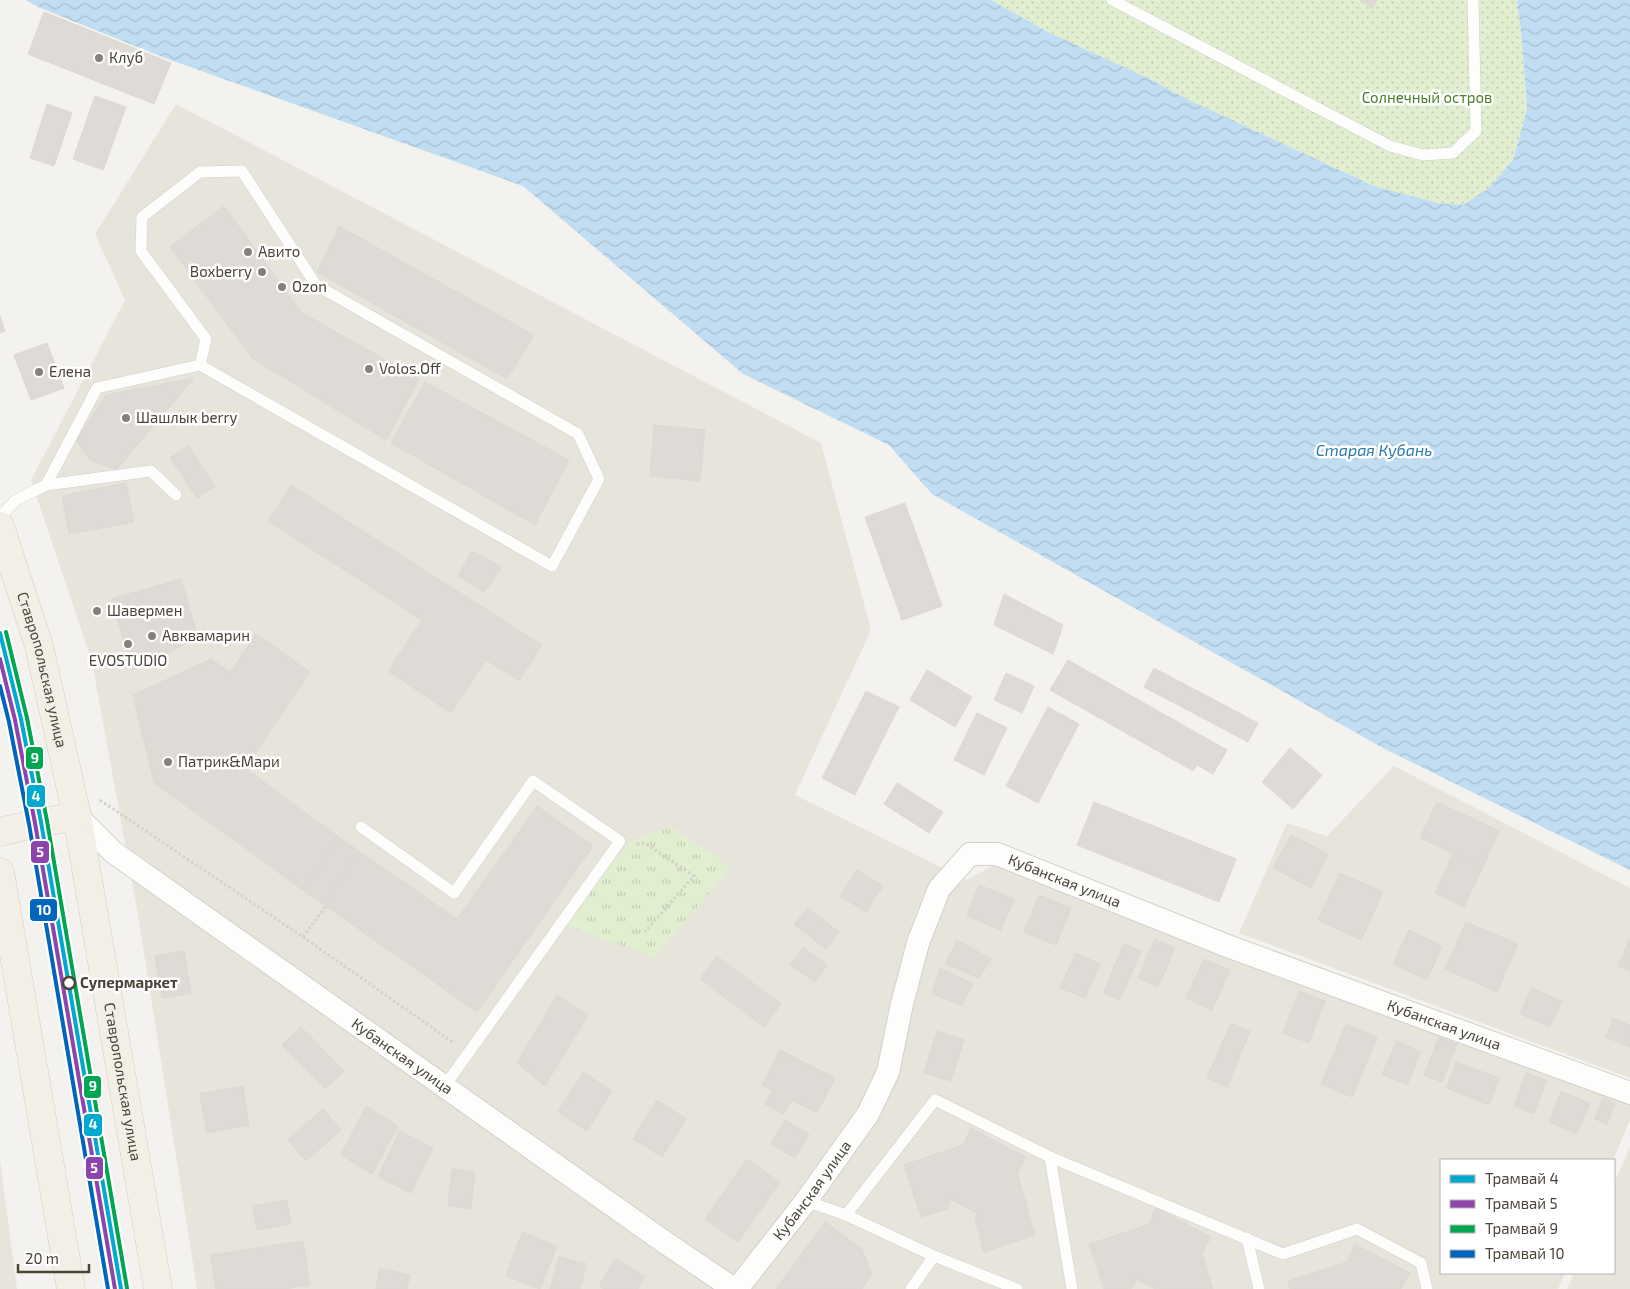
<svg xmlns="http://www.w3.org/2000/svg" width="1630" height="1289" viewBox="0 0 1630 1289" font-family="'Exo 2',sans-serif">
<style>
.residential{fill:#e7e4dc}
.grass{fill:url(#grass-tufts)}
.park{fill:url(#park-dots)}
.water{fill:url(#water-waves)}
.building{fill:#dedbd6;stroke:#dcd9d4}
.lines{fill:none;stroke-linecap:round;stroke-linejoin:round}
.service-casing{stroke:#d2d0cb;stroke-width:12}
.minor-casing{stroke:#d2d0cb;stroke-width:24}
.primary-casing{stroke:#d6cebb;stroke-width:29}
.path{stroke:#d3d2cc;stroke-width:3;stroke-dasharray:2.5 2.5;stroke-linecap:butt}
.service{stroke:#fdfdfc;stroke-width:11}
.minor{stroke:#fdfdfc;stroke-width:22}
.primary{stroke:#f2efe6;stroke-width:28}
.tram-1-casing{stroke:#fff;stroke-width:8}
.tram-2-casing{stroke:#fff;stroke-width:8}
.tram-3-casing{stroke:#fff;stroke-width:8}
.tram-4-casing{stroke:#fff;stroke-width:8}
.tram-1{stroke:#00a9ce;stroke-width:4}
.tram-2{stroke:#8e44ad;stroke-width:4}
.tram-3{stroke:#00a651;stroke-width:4}
.tram-4{stroke:#0065bd;stroke-width:4}
.poi-dot{fill:#868178;stroke:#fff;stroke-width:2}
.stop-dot{fill:#fff;stroke:#4b4439;stroke-width:2.5}
.labels{text-anchor:middle;stroke-width:5;stroke-linejoin:round;paint-order:stroke}
.poi-label{font-size:15px;fill:#4b4439;stroke:#fff;text-anchor:start}
.park-label{font-size:15px;fill:#4a7f2a;stroke:#fff}
.street-label{font-size:15px;fill:#4b4439;stroke:#fff}
.stop-label{font-size:15px;font-weight:bold;fill:#4b4439;stroke:#fff;text-anchor:start}
.water-label{font-size:16px;font-style:italic;fill:#2e7ab2;stroke:#fff}
.line-badge{stroke:#fff;stroke-width:2}
.badge-label{font-size:14px;text-anchor:middle;font-weight:bold;fill:#fff}
</style>
<defs>
<pattern id="grass-tufts" width="24" height="20" patternUnits="userSpaceOnUse" patternTransform="scale(1.25)"><rect width="24" height="20" fill="#e1eecf"/><path d="M3 7l-1-3M5 7V3M7 7l1-3M15 17l-1-3M17 17v-4M19 17l1-3" fill="none" stroke="#c3cdb2"/></pattern>
<pattern id="park-dots" width="8" height="8" patternUnits="userSpaceOnUse" patternTransform="scale(1.25)"><rect width="8" height="8" fill="#e1eecf"/><path d="M2 2h.1M6 6h.1" fill="none" stroke="#c3cdb2" stroke-width="1.8" stroke-linecap="round"/></pattern>
<pattern id="water-waves" width="16" height="10" patternUnits="userSpaceOnUse" patternTransform="scale(1.25)"><rect width="16" height="10" fill="#c0ddf1"/><path d="M0 5q4-4 8 0t8 0" fill="none" stroke="#a6bfcf"/></pattern>
</defs>
<rect width="100%" height="100%" fill="#f4f2ee"/>
<!-- residential -->
<g class="residential">
<path d="M 176,104 L 821,443 L 871,630 L 795,795 L 967,880 L 994,865 L 1630,1105 L 1630,1120 L 1613,1160 L 1441,1160 L 1441,1273 L 1565,1273 L 1558,1289 L 197,1289 L 138,915 L 92,662 L 31,480 L 125,300 L 95,234 Z"/>
<path d="M 1394,766 L 1630,888 L 1630,1078 L 1239,933 L 1287,823 L 1327,836 Z"/>
<path d="M 1630,1147 L 1630,1289 L 1567,1289 L 1574,1273 L 1614,1273 L 1614,1183 Z"/>
<path d="M 0,1160 L 17,1289 L 0,1289 Z"/>
</g>
<!-- grass -->
<path class="grass" d="M 670,826 L 731,867 L 655,957 L 566,926 L 629,841 Z"/>
<!-- park -->
<path class="park" d="M 991,0 L 1517,0 L 1522,40 L 1527,110 L 1513,160 L 1489,188 L 1463,205 L 1438,203 L 1374,186 L 1189,100 L 1148,78 L 1048,32 Z"/>
<!-- water -->
<path class="water" d="M 26,0 L 991,0 L 1048,32 L 1148,78 L 1189,100 L 1374,186 L 1438,203 L 1463,205 L 1489,188 L 1513,160 L 1527,110 L 1522,40 L 1517,0 L 1630,0 L 1630,870 L 1383,748 L 932,494 L 889,445 L 743,374 L 523,186 L 165,58 L 38,7 Z"/>
<!-- building -->
<g class="building">
<path d="M 1360,0 L 1377,0 L 1372,8 Z"/>
<path d="M 44,12 L 171,63 L 154,104 L 28,54 Z"/>
<path d="M 95,96 L 126,107 L 103,170 L 73,159 Z"/>
<path d="M 47,104 L 72,113 L 54,166 L 30,158 Z"/>
<path d="M 224,206 L 301,312 L 419,379 L 386,440 L 253,359 L 170,247 Z"/>
<path d="M 339,226 L 534,335 L 507,379 L 317,272 Z"/>
<path d="M 0,316 L 5,331 L 0,333 Z"/>
<path d="M 47,343 L 64,388 L 31,400 L 14,355 Z"/>
<path d="M 194,378 L 116,470 L 90,460 L 76,441 L 106,395 Z"/>
<path d="M 425,382 L 569,460 L 535,525 L 391,443 Z"/>
<path d="M 654,425 L 705,430 L 700,481 L 650,476 Z"/>
<path d="M 188,446 L 215,486 L 197,498 L 170,458 Z"/>
<path d="M 126,483 L 134,522 L 69,534 L 62,496 Z"/>
<path d="M 291,485 L 542,645 L 519,681 L 486,660 L 451,713 L 388,671 L 422,620 L 268,521 Z"/>
<path d="M 905,503 L 942,606 L 902,620 L 865,517 Z"/>
<path d="M 472,551 L 502,567 L 484,592 L 458,576 Z"/>
<path d="M 181,579 L 198,638 L 133,670 L 111,599 Z"/>
<path d="M 1004,594 L 1063,625 L 1053,654 L 994,625 Z"/>
<path d="M 256,634 L 310,672 L 245,768 L 340,838 L 303,890 L 154,783 L 133,695 L 211,659 L 230,672 Z"/>
<path d="M 1068,660 L 1227,750 L 1213,774 L 1197,765 L 1193,771 L 1050,690 Z"/>
<path d="M 1154,668 L 1258,723 L 1248,742 L 1144,687 Z"/>
<path d="M 927,670 L 972,697 L 955,727 L 910,700 Z"/>
<path d="M 1006,673 L 1034,686 L 1022,713 L 994,700 Z"/>
<path d="M 866,691 L 899,707 L 855,795 L 822,778 Z"/>
<path d="M 1048,707 L 1079,724 L 1038,803 L 1006,786 Z"/>
<path d="M 977,713 L 1007,728 L 984,775 L 954,760 Z"/>
<path d="M 1290,748 L 1322,775 L 1293,809 L 1262,782 Z"/>
<path d="M 897,783 L 943,812 L 929,833 L 884,804 Z"/>
<path d="M 1094,802 L 1236,859 L 1219,902 L 1077,845 Z"/>
<path d="M 1437,802 L 1499,831 L 1483,867 L 1420,838 Z"/>
<path d="M 537,806 L 593,846 L 477,1012 L 323,904 L 360,852 L 457,919 Z"/>
<path d="M 1291,835 L 1328,854 L 1311,888 L 1273,868 Z"/>
<path d="M 340,838 L 360,852 L 323,904 L 303,890 Z"/>
<path d="M 1453,853 L 1483,867 L 1464,907 L 1435,893 Z"/>
<path d="M 857,870 L 883,886 L 866,912 L 840,896 Z"/>
<path d="M 1340,873 L 1383,892 L 1361,940 L 1318,920 Z"/>
<path d="M 979,885 L 1014,899 L 1001,930 L 967,916 Z"/>
<path d="M 1039,895 L 1071,908 L 1056,945 L 1024,932 Z"/>
<path d="M 808,908 L 839,932 L 826,949 L 794,924 Z"/>
<path d="M 1466,922 L 1518,944 L 1497,992 L 1445,969 Z"/>
<path d="M 1409,930 L 1442,946 L 1427,980 L 1393,964 Z"/>
<path d="M 1155,939 L 1175,948 L 1158,987 L 1138,978 Z"/>
<path d="M 957,940 L 991,959 L 979,978 L 945,964 Z"/>
<path d="M 1629,940 L 1630,940 L 1630,971 L 1618,966 Z"/>
<path d="M 1124,944 L 1141,951 L 1120,1000 L 1103,993 Z"/>
<path d="M 803,947 L 827,965 L 815,982 L 790,965 Z"/>
<path d="M 184,951 L 191,993 L 162,998 L 155,956 Z"/>
<path d="M 1076,953 L 1100,964 L 1085,998 L 1060,988 Z"/>
<path d="M 717,956 L 781,1004 L 764,1027 L 700,979 Z"/>
<path d="M 1204,959 L 1230,970 L 1212,1010 L 1186,998 Z"/>
<path d="M 940,968 L 973,984 L 962,1005 L 932,994 Z"/>
<path d="M 1531,988 L 1562,1001 L 1550,1027 L 1520,1014 Z"/>
<path d="M 1299,991 L 1325,1001 L 1309,1043 L 1283,1033 Z"/>
<path d="M 557,995 L 588,1015 L 545,1086 L 517,1063 Z"/>
<path d="M 1613,1018 L 1630,1025 L 1630,1047 L 1606,1037 Z"/>
<path d="M 1231,1023 L 1250,1031 L 1227,1087 L 1207,1078 Z"/>
<path d="M 1346,1024 L 1377,1037 L 1352,1097 L 1321,1084 Z"/>
<path d="M 301,1027 L 344,1071 L 325,1089 L 282,1045 Z"/>
<path d="M 937,1031 L 964,1040 L 951,1081 L 924,1073 Z"/>
<path d="M 1439,1037 L 1457,1044 L 1442,1082 L 1424,1075 Z"/>
<path d="M 1397,1041 L 1421,1052 L 1407,1085 L 1382,1074 Z"/>
<path d="M 780,1050 L 835,1078 L 817,1113 L 792,1100 L 784,1114 L 765,1104 L 772,1090 L 762,1085 Z"/>
<path d="M 1456,1062 L 1499,1078 L 1489,1105 L 1446,1088 Z"/>
<path d="M 583,1072 L 612,1091 L 587,1131 L 558,1112 Z"/>
<path d="M 1526,1073 L 1547,1081 L 1534,1114 L 1514,1106 Z"/>
<path d="M 243,1086 L 249,1125 L 207,1133 L 200,1094 Z"/>
<path d="M 1561,1092 L 1590,1103 L 1577,1134 L 1549,1122 Z"/>
<path d="M 1603,1098 L 1615,1103 L 1607,1124 L 1595,1119 Z"/>
<path d="M 657,1100 L 686,1119 L 662,1157 L 633,1139 Z"/>
<path d="M 366,1106 L 398,1126 L 372,1174 L 341,1155 Z"/>
<path d="M 323,1109 L 341,1130 L 306,1161 L 288,1140 Z"/>
<path d="M 785,1120 L 809,1134 L 795,1158 L 771,1144 Z"/>
<path d="M 971,1128 L 1026,1157 L 1017,1173 L 1035,1235 L 984,1252 L 975,1219 L 977,1213 L 950,1199 L 947,1209 L 921,1217 L 904,1165 L 963,1145 Z"/>
<path d="M 400,1131 L 433,1148 L 411,1193 L 378,1177 Z"/>
<path d="M 747,1159 L 780,1182 L 738,1242 L 705,1219 Z"/>
<path d="M 452,1169 L 475,1172 L 471,1209 L 448,1206 Z"/>
<path d="M 287,1200 L 291,1224 L 257,1230 L 253,1206 Z"/>
<path d="M 1156,1208 L 1211,1237 L 1202,1253 L 1213,1289 L 1155,1289 L 1136,1279 L 1132,1288 L 1129,1289 L 1104,1289 L 1089,1244 L 1148,1225 Z"/>
<path d="M 825,1222 L 862,1249 L 872,1275 L 862,1289 L 776,1289 Z"/>
<path d="M 522,1232 L 557,1246 L 540,1289 L 506,1276 Z"/>
<path d="M 303,1241 L 310,1285 L 285,1289 L 216,1289 L 210,1255 Z"/>
<path d="M 1355,1244 L 1410,1273 L 1401,1289 L 1290,1289 L 1288,1281 L 1347,1262 Z"/>
<path d="M 559,1257 L 587,1264 L 580,1289 L 550,1289 Z"/>
<path d="M 615,1258 L 645,1276 L 638,1289 L 604,1289 L 599,1286 Z"/>
<path d="M 380,1268 L 410,1275 L 407,1289 L 376,1289 Z"/>
</g>
<g class="lines">
<!-- service casing -->
<g class="service-casing">
<g id="service">
<path d="M 1112,0 L 1390,146 L 1423,155 L 1453,153 L 1476,131 L 1473,0"/>
<path d="M 46,485 L 97,388 L 200,365 L 552,566 L 599,479 L 578,434 L 316,285 L 242,171 L 200,172 L 142,217 L 141,251 L 206,339 L 200,365"/>
<path d="M 0,517 L 16,500 L 46,485 L 151,471 L 176,495"/>
<path d="M 361,827 L 454,893 L 533,781 L 620,841 L 444,1087"/>
<path d="M 1050,1157 L 1072,1289"/>
<path d="M 806,1201 L 846,1215 L 934,1256 L 1017,1289"/>
<path d="M 846,1215 L 935,1100 L 1050,1157 L 1283,1254 L 1357,1229 L 1421,1263 L 1427,1289"/>
<path d="M 1247,1238 L 1259,1289"/>
<path d="M 911,1289 L 934,1256"/>
</g>
</g>
<!-- minor casing -->
<g class="minor-casing">
<g id="minor">
<path id="s1" d="M 77,816 L 113,852 L 660,1239 L 734,1289"/>
<path id="s2" d="M 737,1289 L 806,1201 L 868,1114 L 888,1072 L 902,1004 L 918,943 L 939,889 L 970,854 L 997,854 L 1230,947 L 1630,1093"/>
</g>
</g>
<!-- primary casing -->
<g class="primary-casing">
<g id="primary">
<path id="s3" d="M 0,526 L 39,646 L 77,816 L 158,1289"/>
<path d="M 0,832 L 29,825 L 77,816"/>
<path d="M 0,872 L 71,1289"/>
</g>
</g>
<!-- path -->
<g class="path">
<path d="M 100,800 L 303,937 L 454,1043"/>
<path d="M 637,844 L 645,843 L 694,876 L 645,932"/>
<path d="M 303,937 L 326,906"/>
</g>
<!-- service -->
<use href="#service" class="service"/>
<!-- minor -->
<use href="#minor" class="minor"/>
<!-- primary -->
<use href="#primary" class="primary"/>
<!-- tram-1 casing -->
<g class="tram-1-casing">
<path id="tram-1" d="M 0,633 L 21,719 L 41,822 L 121,1289"/>
</g>
<!-- tram-2 casing -->
<g class="tram-2-casing">
<path id="tram-2" d="M 0,659 L 15,720 L 35,823 L 115,1289"/>
</g>
<!-- tram-3 casing -->
<g class="tram-3-casing">
<path id="tram-3" d="M 6,632 L 27,718 L 47,821 L 127,1288"/>
</g>
<!-- tram-4 casing -->
<g class="tram-4-casing">
<path id="tram-4" d="M 0,686 L 9,722 L 29,824 L 108,1289"/>
</g>
<!-- tram-1 -->
<use href="#tram-1" class="tram-1"/>
<!-- tram-2 -->
<use href="#tram-2" class="tram-2"/>
<!-- tram-3 -->
<use href="#tram-3" class="tram-3"/>
<!-- tram-4 -->
<use href="#tram-4" class="tram-4"/>
</g>
<!-- markers -->
<g class="poi-dot">
<circle cx="99" cy="58" r="5"/>
<circle cx="248" cy="252" r="5"/>
<circle cx="262" cy="272" r="5"/>
<circle cx="282" cy="287" r="5"/>
<circle cx="369" cy="369" r="5"/>
<circle cx="39" cy="372" r="5"/>
<circle cx="126" cy="418" r="5"/>
<circle cx="97" cy="611" r="5"/>
<circle cx="152" cy="636" r="5"/>
<circle cx="128" cy="644" r="5"/>
<circle cx="168" cy="762" r="5"/>
</g>
<circle class="stop-dot" cx="69" cy="983" r="6"/>
<g class="labels">
<!-- poi labels -->
<g class="poi-label">
<text x="109" y="63">Клуб</text>
<text x="258" y="257">Авито</text>
<text x="252" y="277" text-anchor="end">Boxberry</text>
<text x="292" y="292">Ozon</text>
<text x="379" y="374">Volos.Off</text>
<text x="49" y="377">Елена</text>
<text x="136" y="423">Шашлык berry</text>
<text x="107" y="616">Шавермен</text>
<text x="162" y="641">Авквамарин</text>
<text x="128" y="666" text-anchor="middle">EVOSTUDIO</text>
<text x="178" y="767">Патрик&amp;Мари</text>
</g>
<!-- park labels -->
<g class="park-label">
<text x="1427" y="103">Солнечный остров</text>
</g>
<!-- street labels -->
<g class="street-label">
<text dy="5" stroke="none"><textPath href="#s3" startOffset="150">Ставропольская улица</textPath></text>
<text dy="5" stroke="none"><textPath href="#s2" startOffset="602">Кубанская улица</textPath></text>
<text dy="5" stroke="none"><textPath href="#s2" startOffset="1008">Кубанская улица</textPath></text>
<text dy="5" stroke="none"><textPath href="#s1" startOffset="405">Кубанская улица</textPath></text>
<text dy="5" stroke="none"><textPath href="#s3" startOffset="570">Ставропольская улица</textPath></text>
<text dy="5" stroke="none"><textPath href="#s2" startOffset="124">Кубанская улица</textPath></text>
</g>
<!-- stop labels -->
<g class="stop-label">
<text x="80" y="988">Супермаркет</text>
</g>
<!-- water labels -->
<g class="water-label">
<text x="1374" y="456">Старая Кубань</text>
</g>
</g>
<g class="line-badge">
<rect x="25" y="746" width="19" height="24" rx="5" fill="#00a651"/>
<rect x="26" y="784" width="20" height="24" rx="5" fill="#00a9ce"/>
<rect x="30" y="840" width="20" height="24" rx="5" fill="#8e44ad"/>
<rect x="29" y="898" width="29" height="24" rx="5" fill="#0065bd"/>
<rect x="83" y="1075" width="19" height="24" rx="5" fill="#00a651"/>
<rect x="83" y="1113" width="20" height="24" rx="5" fill="#00a9ce"/>
<rect x="85" y="1156" width="19" height="24" rx="5" fill="#8e44ad"/>
</g>
<g class="badge-label">
<text x="35" y="763">9</text>
<text x="36" y="801">4</text>
<text x="40" y="857">5</text>
<text x="44" y="915">10</text>
<text x="93" y="1091">9</text>
<text x="93" y="1129">4</text>
<text x="94" y="1173">5</text>
</g>
<!-- legend -->
<rect x="1440" y="1159" width="175" height="115" fill="#ffffff" stroke="#b7b4b0"/>
<rect x="1450" y="1175" width="25" height="8" fill="#00a9ce" stroke="#b7b4b0"/>
<text x="1485" y="1184" font-size="15" fill="#4b4439">Трамвай 4</text>
<rect x="1450" y="1200" width="25" height="8" fill="#8e44ad" stroke="#b7b4b0"/>
<text x="1485" y="1209" font-size="15" fill="#4b4439">Трамвай 5</text>
<rect x="1450" y="1225" width="25" height="8" fill="#00a651" stroke="#b7b4b0"/>
<text x="1485" y="1234" font-size="15" fill="#4b4439">Трамвай 9</text>
<rect x="1450" y="1250" width="25" height="8" fill="#0065bd" stroke="#b7b4b0"/>
<text x="1485" y="1259" font-size="15" fill="#4b4439">Трамвай 10</text>
<!-- scale -->
<path d="M18 1264v8h71v-8" fill="none" stroke="#4b4439" stroke-width="2.5"/>
<text x="25" y="1264" font-size="15" fill="#4b4439" stroke="#ffffff" stroke-width="4" paint-order="stroke">20 m</text>
</svg>
